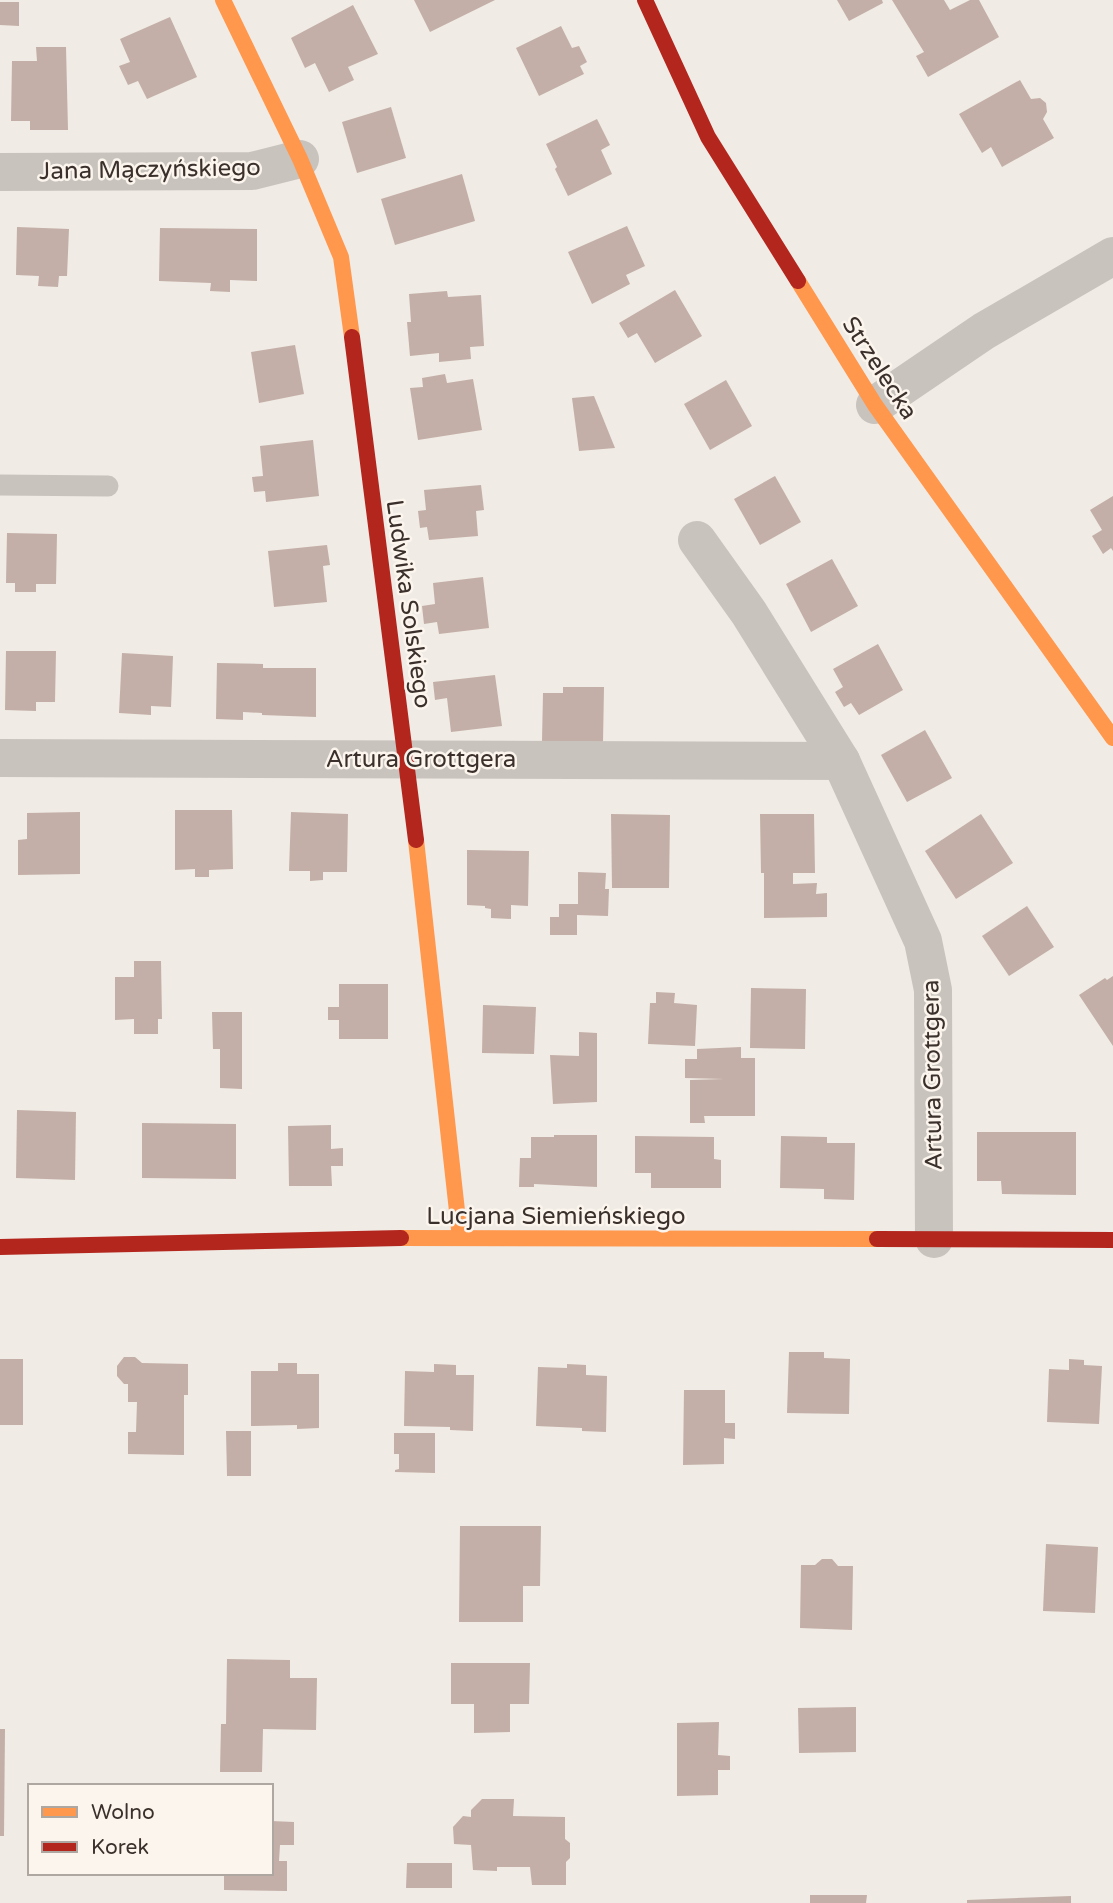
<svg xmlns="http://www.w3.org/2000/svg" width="1113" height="1903" viewBox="0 0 1113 1903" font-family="'Varela Round',sans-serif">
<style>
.building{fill:#c3afa7}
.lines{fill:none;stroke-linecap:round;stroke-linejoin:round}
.lane{stroke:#c9c3be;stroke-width:21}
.street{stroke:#c9c3be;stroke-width:38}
.slow{stroke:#ff974d;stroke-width:16}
.jam{stroke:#b3261e;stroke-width:16}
.labels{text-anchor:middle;stroke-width:5;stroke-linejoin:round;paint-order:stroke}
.street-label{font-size:24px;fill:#3b302b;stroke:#fbf5ee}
</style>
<rect width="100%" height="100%" fill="#f0ebe5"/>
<!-- building -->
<g class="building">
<path d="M 414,0 L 495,0 L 430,32 Z"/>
<path d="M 837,0 L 882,0 L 883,3 L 849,21 Z"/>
<path d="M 892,0 L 944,0 L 950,10 L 970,0 L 979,0 L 999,37 L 928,77 L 916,56 L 924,52 Z"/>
<path d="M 0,2 L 19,2 L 19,26 L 0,25 Z"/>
<path d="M 353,5 L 378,54 L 348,67 L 354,80 L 329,92 L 315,63 L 305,68 L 291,38 Z"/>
<path d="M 170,17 L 197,77 L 147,99 L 138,81 L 128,85 L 119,66 L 130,62 L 120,39 Z"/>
<path d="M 561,26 L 572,48 L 579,46 L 587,62 L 580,66 L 584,74 L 539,96 L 516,48 Z"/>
<path d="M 36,47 L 66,47 L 68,130 L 30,130 L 30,121 L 11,121 L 12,61 L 37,61 Z"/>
<path d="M 1020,80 L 1031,99 L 1040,98 L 1046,103 L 1047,112 L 1043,119 L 1054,138 L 1002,167 L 991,147 L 982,153 L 959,114 Z"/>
<path d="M 391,107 L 406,158 L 357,173 L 342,122 Z"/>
<path d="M 597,119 L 610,145 L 601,150 L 612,174 L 568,196 L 555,169 L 557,167 L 546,144 Z"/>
<path d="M 462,174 L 475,221 L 395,245 L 381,199 Z"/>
<path d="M 627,226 L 645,266 L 626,275 L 630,284 L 592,304 L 568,252 Z"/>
<path d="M 17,227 L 69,229 L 67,276 L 59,276 L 58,287 L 38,286 L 39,276 L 16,275 Z"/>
<path d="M 160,228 L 257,229 L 257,281 L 230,280 L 230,292 L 210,291 L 211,283 L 159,281 Z"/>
<path d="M 675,290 L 702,336 L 655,363 L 637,333 L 628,338 L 619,323 Z"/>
<path d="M 447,291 L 448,297 L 481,295 L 484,346 L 470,347 L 471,359 L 439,362 L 439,353 L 410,356 L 407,322 L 411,322 L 409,294 Z"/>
<path d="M 295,345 L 304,394 L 259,403 L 251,352 Z"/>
<path d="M 445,374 L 447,383 L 473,379 L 482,430 L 418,440 L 410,388 L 423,387 L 422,378 Z"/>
<path d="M 726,380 L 752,426 L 710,450 L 684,404 Z"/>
<path d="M 594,396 L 615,448 L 579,451 L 572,398 Z"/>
<path d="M 313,440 L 319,496 L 266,502 L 265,491 L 254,492 L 252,477 L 263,476 L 260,446 Z"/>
<path d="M 775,476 L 801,522 L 760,545 L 734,499 Z"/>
<path d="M 481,485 L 484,510 L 476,511 L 478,536 L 429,540 L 427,527 L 420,528 L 418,511 L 426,510 L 424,490 Z"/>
<path d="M 1113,496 L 1113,551 L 1111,548 L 1103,554 L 1092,536 L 1102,530 L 1090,510 Z"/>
<path d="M 7,533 L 57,534 L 56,584 L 36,584 L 36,592 L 15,592 L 15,583 L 6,583 Z"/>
<path d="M 327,545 L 330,565 L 323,566 L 327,602 L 274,607 L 268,551 Z"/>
<path d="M 832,559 L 858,606 L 811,632 L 786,584 Z"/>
<path d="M 483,577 L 489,628 L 439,634 L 437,622 L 424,624 L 422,606 L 435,604 L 433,583 Z"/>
<path d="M 878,644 L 903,690 L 859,715 L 851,703 L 844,707 L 835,692 L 843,687 L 833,669 Z"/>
<path d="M 6,651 L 56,651 L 55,702 L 36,702 L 36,711 L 5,710 Z"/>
<path d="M 122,653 L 173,656 L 171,707 L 151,706 L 151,715 L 119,713 Z"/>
<path d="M 217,663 L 263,664 L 263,668 L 316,668 L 316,717 L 262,715 L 262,713 L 243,712 L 243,720 L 216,719 Z"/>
<path d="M 495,675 L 502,726 L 451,732 L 447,698 L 435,700 L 433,682 Z"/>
<path d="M 563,687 L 604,687 L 603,742 L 542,741 L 543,693 L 563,693 Z"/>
<path d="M 925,730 L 952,778 L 907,802 L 881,755 Z"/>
<path d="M 175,810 L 232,810 L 233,869 L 209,870 L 209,877 L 195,877 L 195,869 L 175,870 Z"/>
<path d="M 80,812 L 80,874 L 18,875 L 18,840 L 27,839 L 27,813 Z"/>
<path d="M 291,812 L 348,814 L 347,872 L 323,872 L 323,880 L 310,881 L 310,871 L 289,871 Z"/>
<path d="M 611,814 L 670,815 L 669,888 L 612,888 Z"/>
<path d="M 760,814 L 814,814 L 815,873 L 793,873 L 793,884 L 817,883 L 816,894 L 827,893 L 827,917 L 764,918 L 764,873 L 761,873 Z"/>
<path d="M 981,814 L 1013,863 L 956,899 L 925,851 Z"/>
<path d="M 467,850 L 529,851 L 528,906 L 511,905 L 511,919 L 491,918 L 491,909 L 485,908 L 485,906 L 467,905 Z"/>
<path d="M 578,872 L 606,873 L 605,889 L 609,889 L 608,916 L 577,915 L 577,935 L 550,935 L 550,917 L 559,917 L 559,904 L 578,904 Z"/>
<path d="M 1027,906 L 1054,947 L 1009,976 L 982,936 Z"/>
<path d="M 134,961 L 161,961 L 162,1019 L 158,1019 L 158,1034 L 134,1034 L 134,1019 L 115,1020 L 115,977 L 134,977 Z"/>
<path d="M 1113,976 L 1113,1046 L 1079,995 L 1105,978 L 1107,980 Z"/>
<path d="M 339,984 L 388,984 L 388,1039 L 339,1039 L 339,1020 L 328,1020 L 328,1007 L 339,1007 Z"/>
<path d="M 751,988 L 806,989 L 805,1049 L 750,1048 Z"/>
<path d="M 656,992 L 675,993 L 674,1003 L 697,1005 L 695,1046 L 648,1044 L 650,1003 L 656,1003 Z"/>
<path d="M 483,1005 L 536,1007 L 534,1054 L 482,1053 Z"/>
<path d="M 212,1012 L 242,1012 L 242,1089 L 220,1088 L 220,1049 L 213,1049 Z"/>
<path d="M 579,1032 L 597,1033 L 597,1102 L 553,1104 L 550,1055 L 579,1056 Z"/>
<path d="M 741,1047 L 741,1058 L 755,1058 L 755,1116 L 704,1116 L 705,1123 L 690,1123 L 690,1080 L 724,1079 L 685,1078 L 685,1059 L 697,1059 L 697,1049 Z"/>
<path d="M 17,1110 L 76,1112 L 75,1180 L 16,1178 Z"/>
<path d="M 142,1123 L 236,1124 L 236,1179 L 142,1178 Z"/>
<path d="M 331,1125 L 331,1149 L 343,1148 L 343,1166 L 331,1166 L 332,1186 L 289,1186 L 288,1126 Z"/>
<path d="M 977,1132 L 1076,1132 L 1076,1195 L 1002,1194 L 1001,1181 L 977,1181 Z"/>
<path d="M 554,1135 L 597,1135 L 597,1187 L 534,1184 L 534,1187 L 519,1187 L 520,1158 L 531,1158 L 531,1137 L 554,1137 Z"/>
<path d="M 635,1136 L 714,1137 L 714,1159 L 721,1160 L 721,1188 L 651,1188 L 651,1173 L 635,1173 Z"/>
<path d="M 781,1136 L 827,1137 L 827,1143 L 855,1143 L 854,1200 L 824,1199 L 824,1189 L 780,1188 Z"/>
<path d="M 789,1352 L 824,1352 L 824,1358 L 850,1359 L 849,1414 L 787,1413 Z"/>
<path d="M 124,1357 L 135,1357 L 142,1363 L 188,1364 L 188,1395 L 184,1395 L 184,1455 L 128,1454 L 128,1432 L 136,1432 L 137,1402 L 128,1402 L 128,1384 L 124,1384 L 117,1376 L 117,1366 Z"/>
<rect x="0" y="1359" width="23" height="66"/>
<path d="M 1069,1359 L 1084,1360 L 1084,1365 L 1102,1366 L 1099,1424 L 1047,1422 L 1049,1369 L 1069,1370 Z"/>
<path d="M 278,1363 L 297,1363 L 297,1374 L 319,1374 L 319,1428 L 297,1429 L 297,1425 L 251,1426 L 251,1371 L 278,1371 Z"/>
<path d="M 434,1364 L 456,1365 L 456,1375 L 474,1375 L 473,1431 L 450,1430 L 450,1427 L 404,1426 L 405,1371 L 434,1372 Z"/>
<path d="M 567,1364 L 586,1365 L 586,1375 L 607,1376 L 606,1432 L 582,1431 L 582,1428 L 536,1426 L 538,1367 L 567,1368 Z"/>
<path d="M 684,1390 L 725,1390 L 725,1423 L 735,1423 L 735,1439 L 724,1438 L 724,1464 L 683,1465 Z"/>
<path d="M 226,1431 L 251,1431 L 251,1476 L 227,1476 Z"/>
<path d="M 394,1433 L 435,1433 L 435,1473 L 395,1472 L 395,1470 L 399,1469 L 399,1454 L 394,1454 Z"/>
<path d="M 460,1526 L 541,1526 L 540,1586 L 523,1586 L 523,1622 L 459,1622 Z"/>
<path d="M 1046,1544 L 1098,1547 L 1095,1613 L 1043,1611 Z"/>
<path d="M 822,1559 L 832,1559 L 838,1566 L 853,1566 L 852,1630 L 800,1628 L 801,1565 L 815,1565 Z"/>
<path d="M 227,1659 L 290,1660 L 290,1678 L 317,1678 L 316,1730 L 263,1729 L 262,1772 L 220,1772 L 221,1724 L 226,1724 Z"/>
<path d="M 451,1663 L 530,1663 L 529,1704 L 510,1704 L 510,1732 L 474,1733 L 474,1704 L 451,1704 Z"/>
<path d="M 856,1707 L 856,1752 L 799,1753 L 798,1708 Z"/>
<path d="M 719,1722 L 718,1755 L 730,1756 L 730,1770 L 718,1770 L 718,1795 L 677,1796 L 677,1723 Z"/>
<path d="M 0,1729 L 5,1729 L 4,1836 L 0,1836 Z"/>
<path d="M 482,1799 L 514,1799 L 513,1816 L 565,1817 L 565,1839 L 570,1843 L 570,1858 L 566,1862 L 566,1885 L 532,1885 L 530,1867 L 497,1867 L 497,1871 L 473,1870 L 471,1845 L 454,1844 L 453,1827 L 463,1816 L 471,1817 L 471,1810 Z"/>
<path d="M 271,1821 L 294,1822 L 294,1845 L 280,1845 L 279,1861 L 287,1861 L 287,1891 L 224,1890 L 224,1873 L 271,1873 Z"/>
<path d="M 407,1863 L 452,1863 L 452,1888 L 406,1888 Z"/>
<path d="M 810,1895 L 867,1895 L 866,1903 L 810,1903 Z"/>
<path d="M 1071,1896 L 1071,1903 L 967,1903 L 967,1900 Z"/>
</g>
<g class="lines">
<!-- lane -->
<path class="lane" d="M 0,485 L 108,486"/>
<!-- street -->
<g class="street">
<path d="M 0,172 L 252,171 L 300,159"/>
<path d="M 875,405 L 984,331 L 1113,256"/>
<path d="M 697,540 L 749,613 L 841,761 L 923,941 L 933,990 L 934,1239"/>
<path d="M 0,758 L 841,761"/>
</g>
<!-- slow -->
<g class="slow">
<path d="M 223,0 L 300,159 L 341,257 L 352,337"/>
<path d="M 798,281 L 875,405 L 1113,738"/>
<path d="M 416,840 L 460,1238"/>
<path d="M 401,1238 L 877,1239"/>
</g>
<!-- jam -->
<g class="jam">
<path d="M 645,0 L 708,137 L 798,281"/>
<path d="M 352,337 L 416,840"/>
<path d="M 877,1239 L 1113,1240"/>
<path d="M 0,1247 L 401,1238"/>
</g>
</g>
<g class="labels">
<!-- street labels -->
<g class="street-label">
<text transform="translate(150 169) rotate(-1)" y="8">Jana Mączyńskiego</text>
<text transform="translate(880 368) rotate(57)" y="8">Strzelecka</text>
<text transform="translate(409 604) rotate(82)" y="8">Ludwika Solskiego</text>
<text x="421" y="767">Artura Grottgera</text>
<text transform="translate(932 1075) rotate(-91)" y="8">Artura Grottgera</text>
<text x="556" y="1224">Lucjana Siemieńskiego</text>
</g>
</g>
<!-- legend -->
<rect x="28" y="1784" width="245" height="91" fill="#fbf5ee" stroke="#aea6a0" stroke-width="2"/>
<rect x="42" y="1807" width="35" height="10" fill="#ff974d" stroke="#aea6a0" stroke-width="2"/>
<text x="91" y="1819" font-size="21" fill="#3b302b">Wolno</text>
<rect x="42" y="1842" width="35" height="10" fill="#b3261e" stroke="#aea6a0" stroke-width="2"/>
<text x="91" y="1854" font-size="21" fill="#3b302b">Korek</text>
</svg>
